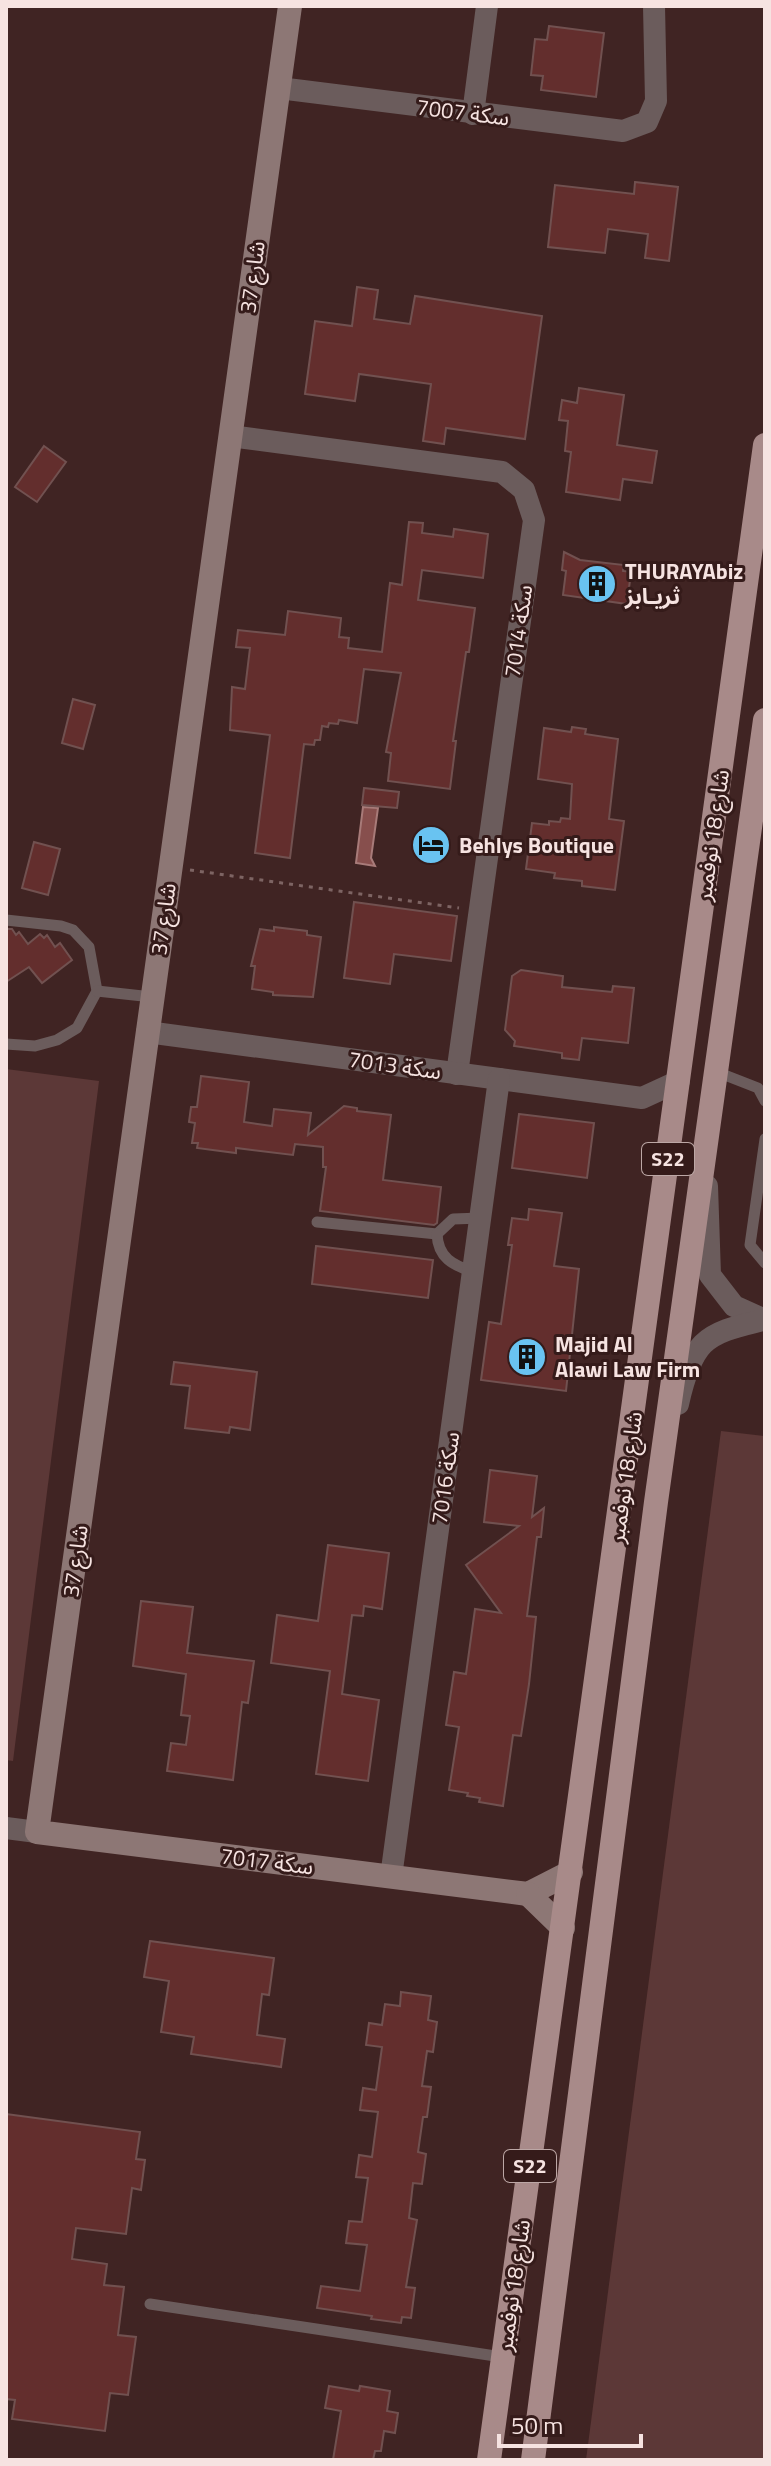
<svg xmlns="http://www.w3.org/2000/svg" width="771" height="2466" viewBox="0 0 771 2466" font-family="'Titillium Web','Noto Sans Arabic',sans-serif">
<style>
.green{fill:#5c3837}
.water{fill:#874f4d;stroke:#a87b79;stroke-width:2}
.building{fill:#632e2d;stroke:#715150;stroke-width:2}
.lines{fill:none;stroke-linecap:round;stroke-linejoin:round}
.path{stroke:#7d6463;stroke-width:3;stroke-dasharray:4 6;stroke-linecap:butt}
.lane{stroke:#6b5c5c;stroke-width:11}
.street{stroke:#6b5c5c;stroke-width:22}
.secondary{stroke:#8d7775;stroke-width:24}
.primary{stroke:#a88a89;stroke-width:24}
.labels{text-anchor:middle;stroke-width:6;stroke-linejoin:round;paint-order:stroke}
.shield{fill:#351b1a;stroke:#bca7a5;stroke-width:2}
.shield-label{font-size:20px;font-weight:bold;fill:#f6e3e1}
.street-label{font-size:22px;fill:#f6e3e1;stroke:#351b1a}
.poi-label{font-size:22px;font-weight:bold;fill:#f6e3e1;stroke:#351b1a;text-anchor:start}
</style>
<rect width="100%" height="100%" fill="#402423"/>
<!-- green -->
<g class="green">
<path d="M 6,1069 L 99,1081 L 13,1761 L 6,1760 Z"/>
<path d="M 721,1431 L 765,1436 L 765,2460 L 586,2460 Z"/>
</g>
<!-- water -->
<path class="water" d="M 363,807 L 378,808 L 371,858 L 375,866 L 356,863 Z"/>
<!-- building -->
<g class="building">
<path d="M 549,26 L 604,33 L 596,97 L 541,90 L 543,76 L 531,75 L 535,39 L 547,40 Z"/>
<path d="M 635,182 L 678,187 L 669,261 L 645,258 L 648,234 L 608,229 L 605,253 L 548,247 L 555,185 L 634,194 Z"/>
<path d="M 357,287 L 378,290 L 374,319 L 410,324 L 415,296 L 542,316 L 525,439 L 446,428 L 444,444 L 423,441 L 431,384 L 359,374 L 355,401 L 305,394 L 315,321 L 352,326 Z"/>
<path d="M 579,388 L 624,395 L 617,445 L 657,451 L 652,483 L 623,479 L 620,500 L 566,492 L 571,452 L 565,451 L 568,421 L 559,420 L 562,400 L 577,403 Z"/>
<path d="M 44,446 L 66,462 L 37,502 L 15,487 Z"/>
<path d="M 409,522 L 423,523 L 422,533 L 453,537 L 454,529 L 488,534 L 483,578 L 422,570 L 418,600 L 475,608 L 469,652 L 466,652 L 453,741 L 456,741 L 450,789 L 388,781 L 391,753 L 386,752 L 401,673 L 364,669 L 357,723 L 339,720 L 338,724 L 329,723 L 328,727 L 322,726 L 320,740 L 315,740 L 314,745 L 304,744 L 290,858 L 255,853 L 270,735 L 230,730 L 232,687 L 245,689 L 250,648 L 236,647 L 238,630 L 285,635 L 288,611 L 341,618 L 339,637 L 349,638 L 348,648 L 382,652 L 390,583 L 402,585 Z"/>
<path d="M 564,552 L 580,560 L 624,565 L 623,571 L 631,572 L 627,604 L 563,595 L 566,571 L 562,570 Z"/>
<path d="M 73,699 L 95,705 L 83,749 L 62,743 Z"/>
<path d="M 572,727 L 586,729 L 585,734 L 618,739 L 609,819 L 624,821 L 615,890 L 582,886 L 582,881 L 554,878 L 555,873 L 526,869 L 532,823 L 549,825 L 549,821 L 560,822 L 561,818 L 570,819 L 572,784 L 538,779 L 544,728 L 571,732 Z"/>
<path d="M 364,788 L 399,792 L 397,808 L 362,805 Z"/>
<path d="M 34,842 L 60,849 L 48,895 L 22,888 Z"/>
<path d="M 354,902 L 457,916 L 451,961 L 394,954 L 390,984 L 344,978 Z"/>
<path d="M 274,927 L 307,931 L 307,935 L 321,937 L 313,997 L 273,995 L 273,992 L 252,989 L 255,966 L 251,966 L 260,929 L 274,931 Z"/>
<path d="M 6,929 L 12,929 L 16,935 L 19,932 L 28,944 L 40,934 L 44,938 L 47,935 L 55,947 L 60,943 L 72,960 L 42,983 L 29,967 L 6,982 Z"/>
<path d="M 521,970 L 563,976 L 562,987 L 612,992 L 613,986 L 634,988 L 628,1043 L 582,1038 L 579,1060 L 562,1058 L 562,1053 L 514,1046 L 515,1041 L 505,1030 L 512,976 Z"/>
<path d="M 201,1076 L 249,1082 L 244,1122 L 272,1126 L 274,1109 L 311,1113 L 308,1135 L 344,1106 L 357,1108 L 357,1111 L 391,1115 L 383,1180 L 441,1187 L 437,1223 L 434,1225 L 320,1211 L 326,1167 L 323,1167 L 323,1147 L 295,1144 L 293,1155 L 236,1148 L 236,1153 L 197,1148 L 198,1143 L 192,1143 L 195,1123 L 189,1122 L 191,1107 L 197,1107 Z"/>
<path d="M 519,1114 L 594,1123 L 587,1178 L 512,1168 Z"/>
<path d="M 529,1209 L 562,1213 L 554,1266 L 579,1269 L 566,1391 L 481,1380 L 489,1322 L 501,1324 L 512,1245 L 508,1245 L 512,1218 L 528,1220 Z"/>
<path d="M 316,1246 L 433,1260 L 428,1298 L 312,1284 Z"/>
<path d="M 174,1362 L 257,1372 L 250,1430 L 230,1427 L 229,1433 L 185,1428 L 190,1386 L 171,1384 Z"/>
<path d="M 490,1470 L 537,1476 L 532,1517 L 544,1508 L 541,1537 L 537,1537 L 527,1616 L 536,1617 L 529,1684 L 521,1736 L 513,1735 L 503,1806 L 479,1802 L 480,1798 L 467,1796 L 468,1793 L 449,1790 L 459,1727 L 446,1725 L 454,1672 L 466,1674 L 475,1609 L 501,1613 L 466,1565 L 519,1526 L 484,1522 Z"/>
<path d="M 328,1545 L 389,1553 L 382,1609 L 364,1606 L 363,1616 L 352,1615 L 342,1694 L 379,1700 L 368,1781 L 316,1774 L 330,1671 L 271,1663 L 277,1615 L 318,1621 Z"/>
<path d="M 141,1601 L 193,1607 L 187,1653 L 254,1661 L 248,1703 L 242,1702 L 233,1780 L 167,1771 L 171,1743 L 186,1745 L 190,1716 L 181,1715 L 186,1674 L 133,1666 Z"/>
<path d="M 150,1941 L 274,1958 L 269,1995 L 262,1994 L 257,2035 L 285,2039 L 281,2067 L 191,2054 L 194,2037 L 161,2032 L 169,1981 L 144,1977 Z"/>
<path d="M 401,1992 L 431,1996 L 428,2020 L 437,2022 L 433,2052 L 427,2051 L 422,2086 L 431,2087 L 427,2117 L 423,2117 L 418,2152 L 426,2154 L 422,2184 L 413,2183 L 409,2218 L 417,2220 L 406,2287 L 415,2288 L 411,2318 L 402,2317 L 401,2323 L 371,2319 L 372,2316 L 317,2308 L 321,2286 L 360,2291 L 367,2245 L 346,2243 L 349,2221 L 362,2222 L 368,2178 L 356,2177 L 359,2155 L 372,2157 L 378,2112 L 360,2110 L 363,2088 L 376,2090 L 382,2047 L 366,2045 L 369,2023 L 382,2025 L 385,2004 L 400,2006 Z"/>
<path d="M 6,2114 L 140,2132 L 136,2159 L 145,2160 L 141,2190 L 132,2188 L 126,2234 L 76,2228 L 72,2259 L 107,2264 L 104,2285 L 124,2287 L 118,2335 L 136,2337 L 128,2395 L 110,2393 L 105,2431 L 12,2419 L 15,2400 L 6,2399 Z"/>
<path d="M 329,2386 L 359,2391 L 360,2386 L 390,2391 L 387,2411 L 398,2413 L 395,2433 L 384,2431 L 381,2451 L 375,2451 L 373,2460 L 333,2460 L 341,2411 L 325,2408 Z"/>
</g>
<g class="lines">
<!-- path -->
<path class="path" d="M 190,870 L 459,908"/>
<!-- lane -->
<g class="lane">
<path d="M 6,920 L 61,926 L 73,930 L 89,947 L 97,991 L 77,1028 L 57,1040 L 35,1046 L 6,1044"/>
<path d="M 97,991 L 152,997"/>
<path d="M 717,1072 L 758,1088 L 765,1101"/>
<path d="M 765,1139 L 750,1245 L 765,1263"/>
<path d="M 317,1222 L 437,1234 L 453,1219 L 481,1218"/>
<path d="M 437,1234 C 438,1258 453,1265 473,1272"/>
<path d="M 150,2304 L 502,2357"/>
</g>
<!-- street -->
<g class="street">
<path d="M 279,88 L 623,131 L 647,122 L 656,101 L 654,6"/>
<path d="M 473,114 L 487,6"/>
<path d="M 230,436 L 502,472 L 524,490 L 534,520 L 457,1074"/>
<path d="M 147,1032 L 642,1098 L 679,1081"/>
<path d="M 707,1186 L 710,1275 L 734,1306 L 765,1320"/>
<path d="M 678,1404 C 682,1386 690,1357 703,1344 C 718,1329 744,1325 763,1320"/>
<path d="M 6,1828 L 37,1832"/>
<path d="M 391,1877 L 499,1079"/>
</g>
<!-- secondary -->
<g class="secondary">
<path d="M 290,6 L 37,1832 L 528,1894 L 571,1872"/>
<path d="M 528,1894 L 563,1928"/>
</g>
<!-- primary -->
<g class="primary">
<path d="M 489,2460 L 765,445"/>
<path d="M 533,2460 L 656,1502 L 765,720"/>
</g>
</g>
<!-- icons -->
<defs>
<g id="building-disc" transform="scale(2)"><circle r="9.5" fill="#69c3f1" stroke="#351b1a"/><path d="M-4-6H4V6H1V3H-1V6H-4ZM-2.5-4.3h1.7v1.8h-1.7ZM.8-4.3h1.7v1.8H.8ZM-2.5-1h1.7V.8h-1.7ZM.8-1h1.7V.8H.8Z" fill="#111"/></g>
<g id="hotel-disc" transform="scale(2)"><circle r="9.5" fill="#69c3f1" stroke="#351b1a"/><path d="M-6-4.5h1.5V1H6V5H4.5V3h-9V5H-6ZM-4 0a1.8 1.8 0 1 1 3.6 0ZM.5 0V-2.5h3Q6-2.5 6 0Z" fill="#111"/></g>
</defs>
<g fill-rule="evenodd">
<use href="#building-disc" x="597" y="584"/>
<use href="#hotel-disc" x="431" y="845"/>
<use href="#building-disc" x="527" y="1357"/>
</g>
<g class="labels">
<!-- shield labels -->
<g class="shield">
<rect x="642" y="1143" width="52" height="32" rx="6"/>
<rect x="504" y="2150" width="52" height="32" rx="6"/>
</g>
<g class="shield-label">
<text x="668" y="1166">S22</text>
<text x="530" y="2173">S22</text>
</g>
<!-- street labels -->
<g class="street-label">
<text transform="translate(463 112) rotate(7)" y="8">سكة 7007</text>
<text transform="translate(252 277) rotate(-82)" y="8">شارع 37</text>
<text transform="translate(518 631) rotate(-82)" y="8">سكة 7014</text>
<text transform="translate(712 835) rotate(-82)" y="8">شارع 18 نوفمبر</text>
<text transform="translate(163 919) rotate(-82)" y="8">شارع 37</text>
<text transform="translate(395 1065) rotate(8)" y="8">سكة 7013</text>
<text transform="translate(625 1477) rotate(-82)" y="8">شارع 18 نوفمبر</text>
<text transform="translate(445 1478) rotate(-82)" y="8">سكة 7016</text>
<text transform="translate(75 1561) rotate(-82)" y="8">شارع 37</text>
<text transform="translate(267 1861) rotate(7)" y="8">سكة 7017</text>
<text transform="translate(513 2285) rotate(-82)" y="8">شارع 18 نوفمبر</text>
</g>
<!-- poi labels -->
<g class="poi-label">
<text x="625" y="579">THURAYAbiz<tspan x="625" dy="25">ثريـابز</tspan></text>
<text x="459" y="853">Behlys Boutique</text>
<text x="555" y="1352">Majid Al<tspan x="555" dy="25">Alawi Law Firm</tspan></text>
</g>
</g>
<!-- border -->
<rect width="771" height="2466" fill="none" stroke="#f6e3e1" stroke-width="16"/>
<!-- scale -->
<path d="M499 2434v12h142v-12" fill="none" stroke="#f6e3e1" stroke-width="4"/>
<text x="511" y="2434" font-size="24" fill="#f6e3e1" stroke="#351b1a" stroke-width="6" paint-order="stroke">50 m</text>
</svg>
